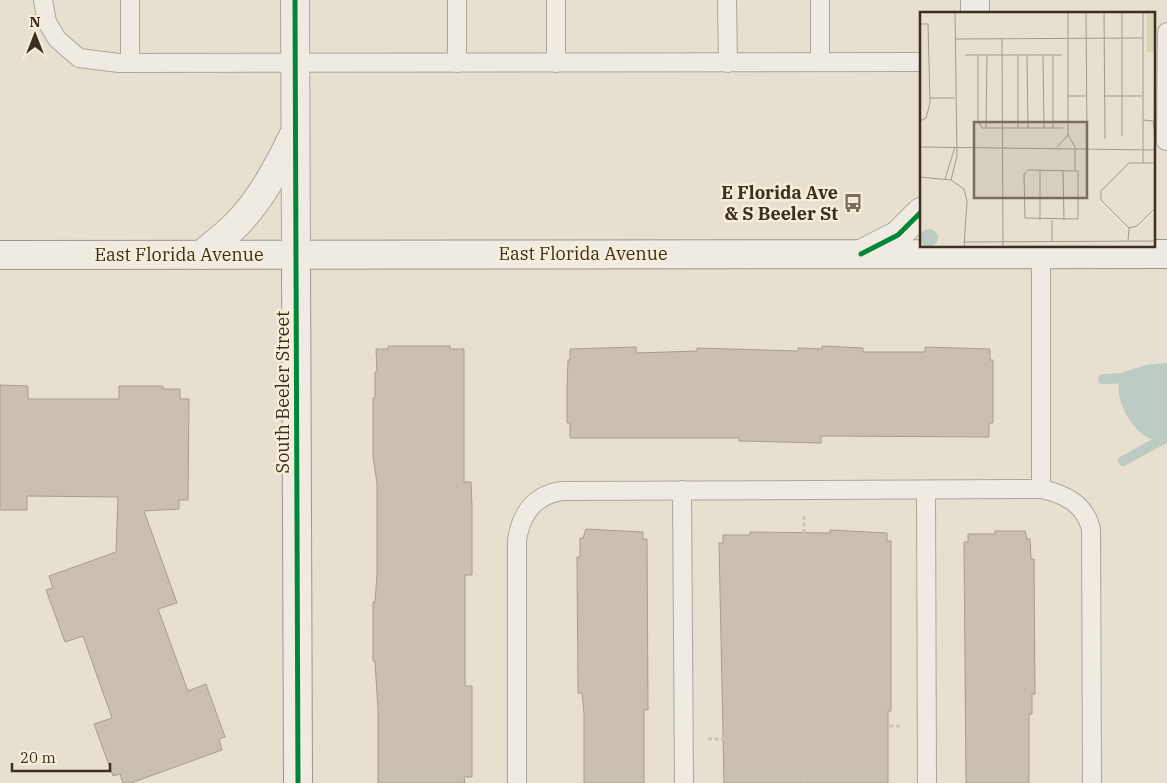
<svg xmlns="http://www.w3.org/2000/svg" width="1167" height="783" viewBox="0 0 1167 783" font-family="'IBM Plex Serif',serif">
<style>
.water{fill:#bcccc2}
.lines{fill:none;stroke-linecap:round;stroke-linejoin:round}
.stream{stroke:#bcccc2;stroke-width:10}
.building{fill:#cbbfb2;stroke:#a89c90}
.lane-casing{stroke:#ada599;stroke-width:20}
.street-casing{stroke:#ada599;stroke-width:30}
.secondary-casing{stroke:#9c958a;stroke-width:30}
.path{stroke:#c8c2b9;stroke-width:3;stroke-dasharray:4 2.5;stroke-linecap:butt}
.lane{stroke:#efebe3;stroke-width:18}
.street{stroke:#efebe3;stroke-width:28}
.secondary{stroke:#efebe3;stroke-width:28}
.cycleway-casing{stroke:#f7eed8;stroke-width:8}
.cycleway{stroke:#00873e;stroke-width:5}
.labels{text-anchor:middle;stroke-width:5;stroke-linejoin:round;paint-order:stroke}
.poi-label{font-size:18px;font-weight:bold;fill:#3d2e20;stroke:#f7eed8;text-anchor:end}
.street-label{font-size:18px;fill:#3d2e20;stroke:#f7eed8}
.inset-road{fill:none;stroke:#a3998a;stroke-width:1}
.view{fill:#786c5e;fill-opacity:0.15;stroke:#786c5e;stroke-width:2.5}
.inset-edge{fill:none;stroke:#3d2e20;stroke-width:2.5}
</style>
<rect width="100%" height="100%" fill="#e7e0d1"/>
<!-- water -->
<path class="water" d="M 1167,363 L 1167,441 C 1137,446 1110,399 1121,373 L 1146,365 Z"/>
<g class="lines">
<!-- stream -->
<g class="stream">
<path d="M 1103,379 L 1132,378"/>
<path d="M 1123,461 L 1167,437"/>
</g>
</g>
<!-- building -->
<g class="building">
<path d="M 388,346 L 450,346 L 450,349 L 464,349 L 464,482 L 471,482 L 472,506 L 472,575 L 465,575 L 465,686 L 472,686 L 472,777 L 464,777 L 465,783 L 378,783 L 378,710 L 375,661 L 373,661 L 373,602 L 375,602 L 377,575 L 377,483 L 373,457 L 373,398 L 375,398 L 375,372 L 377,372 L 376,349 L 388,349 Z"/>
<path d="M 822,346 L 863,348 L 863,352 L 925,352 L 925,347 L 990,349 L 990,360 L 993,360 L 993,423 L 989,423 L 989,437 L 821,436 L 821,443 L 739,441 L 739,438 L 570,438 L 570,423 L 567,423 L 567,387 L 568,360 L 570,360 L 570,349 L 636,347 L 636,353 L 697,351 L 697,348 L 798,351 L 798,348 L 822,349 Z"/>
<path d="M 0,385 L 28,386 L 28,399 L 119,399 L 119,386 L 163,386 L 163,389 L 180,389 L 180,399 L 189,399 L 188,500 L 179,500 L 179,509 L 144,511 L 177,603 L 158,609 L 188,691 L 206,684 L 225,737 L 219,739 L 222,750 L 131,783 L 123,783 L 120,774 L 113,776 L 94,724 L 112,718 L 83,636 L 65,642 L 46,590 L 53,588 L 49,576 L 116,552 L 118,497 L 27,496 L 27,510 L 0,510 Z"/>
<path d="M 586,529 L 643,532 L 643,539 L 647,539 L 648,710 L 644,710 L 644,783 L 584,783 L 584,713 L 582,693 L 578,693 L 577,557 L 580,557 L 580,538 L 583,538 Z"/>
<path d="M 830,530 L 887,533 L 887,541 L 891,541 L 891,711 L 888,711 L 888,783 L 724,783 L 719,543 L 723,543 L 723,535 L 750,535 L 750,532 L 830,533 Z"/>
<path d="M 995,531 L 1025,531 L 1027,539 L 1030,539 L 1031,559 L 1034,559 L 1035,694 L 1032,694 L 1032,714 L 1029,714 L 1029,783 L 966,783 L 964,542 L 968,542 L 968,534 L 995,534 Z"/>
</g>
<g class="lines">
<!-- lane casing -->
<g class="lane-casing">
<g id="lane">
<path d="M 43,0 L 47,22 L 57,39 L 79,58 L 119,63 L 918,62"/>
<path d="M 556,0 L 556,63"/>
<path d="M 727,0 L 728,63"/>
<path d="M 820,0 L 820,62"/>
<path d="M 130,63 L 130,0"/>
<path d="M 457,63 L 457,0"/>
<path d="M 1166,141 L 1167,32"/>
<path d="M 1041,254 L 1041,489"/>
<path d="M 682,490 L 684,783"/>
<path d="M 926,491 L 927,783"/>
<path d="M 517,783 L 517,540 C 521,514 534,495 562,491 L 1041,489 C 1065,494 1085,504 1091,529 L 1092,783"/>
</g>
</g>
<!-- street casing -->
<g class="street-casing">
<g id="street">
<path d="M 295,0 L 296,255"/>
<path d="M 975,0 L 975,14"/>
<path d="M 861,254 L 898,235 L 921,212"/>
<path d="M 201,255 C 213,245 226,235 237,224 C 261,199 277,169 292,138"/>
</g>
</g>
<!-- secondary casing -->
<g class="secondary-casing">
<g id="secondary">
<path d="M 0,255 L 1167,254"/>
<path d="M 296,255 L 298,783"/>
</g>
</g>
<!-- path -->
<g class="path">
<path d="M 804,516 L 805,783"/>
<path d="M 805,727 L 902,726"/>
<path d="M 708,739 L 805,738"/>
</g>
<!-- lane -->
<use href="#lane" class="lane"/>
<!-- street -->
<use href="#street" class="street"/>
<!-- secondary -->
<use href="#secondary" class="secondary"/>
<!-- cycleway casing -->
<g class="cycleway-casing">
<g id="cycleway">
<path d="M 295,0 L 298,783"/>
<path d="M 861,254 L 898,235 L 921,212"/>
</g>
</g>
<!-- cycleway -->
<use href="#cycleway" class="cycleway"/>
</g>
<!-- icons -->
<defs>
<g id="bus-bare" transform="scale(1.5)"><path d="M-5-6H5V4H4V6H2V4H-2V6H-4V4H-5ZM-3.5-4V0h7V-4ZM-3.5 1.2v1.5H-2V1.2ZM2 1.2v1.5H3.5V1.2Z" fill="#786c5e" stroke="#f7eed8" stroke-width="2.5" paint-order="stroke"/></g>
</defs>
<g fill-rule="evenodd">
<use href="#bus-bare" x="853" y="203"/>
</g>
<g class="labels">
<!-- poi labels -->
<g class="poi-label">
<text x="838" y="199">E Florida Ave<tspan x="838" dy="21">&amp; S Beeler St</tspan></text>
</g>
<!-- street labels -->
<g class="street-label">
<text x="583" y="260">East Florida Avenue</text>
<text x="179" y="261">East Florida Avenue</text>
<text transform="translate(283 392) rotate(-90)" y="6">South Beeler Street</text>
</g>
</g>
<!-- overview -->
<g transform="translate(920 12)">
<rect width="235" height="235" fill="#e7e0d1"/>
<path d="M 227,0 L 235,0 L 235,40 L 227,40 ZM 88,233 L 175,233 L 175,235 L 87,235 Z" fill="#d6d7b3"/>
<path d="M0 226a9 9 0 1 1 18 0a9 9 0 1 1-18 0Z" fill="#bcccc2"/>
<path class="inset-road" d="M 148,0 L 148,123 L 155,135 L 155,158M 166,0 L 167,124M 184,0 L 185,127M 202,0 L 202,124M 223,0 L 223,151M 0,12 L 8,12 L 10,91 L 6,106 L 0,109M 35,27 L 223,26M 82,27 L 83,235M 45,43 L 142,43M 58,43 L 58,109 L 62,116 L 143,116M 107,43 L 108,116M 123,43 L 124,116M 133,43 L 133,116M 148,84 L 167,84M 184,84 L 223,84M 10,86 L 35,86M 223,108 L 233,109 L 235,122M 66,116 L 67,43M 98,116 L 98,43M 0,135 L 235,138M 137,135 L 148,123M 108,158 L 158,159 L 158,207 L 105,206 L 104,162 ZM 120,158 L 120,208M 143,158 L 144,208M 0,165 L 31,168 L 44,177 L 47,189 L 44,235M 25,167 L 35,135M 31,168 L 37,144 L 35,0M 132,208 L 132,229M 209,216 L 217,214 L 235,196M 208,229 L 209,216 L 181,188 L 181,179 L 209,151 L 235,151M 44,230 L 235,229"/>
<path class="view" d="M 54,110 L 167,110 L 167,186 L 54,186 Z"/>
<rect width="235" height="235" class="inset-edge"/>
</g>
<!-- north arrow -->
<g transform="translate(35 35)" stroke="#f7eed8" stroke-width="4" paint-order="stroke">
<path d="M0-4L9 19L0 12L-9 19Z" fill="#3d2e20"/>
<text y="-8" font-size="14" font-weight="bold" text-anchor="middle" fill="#3d2e20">N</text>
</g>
<!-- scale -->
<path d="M12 763v8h98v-8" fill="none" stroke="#3d2e20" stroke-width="2.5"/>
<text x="20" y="763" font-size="15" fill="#3d2e20" stroke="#f7eed8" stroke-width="4" paint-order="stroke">20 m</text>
</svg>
